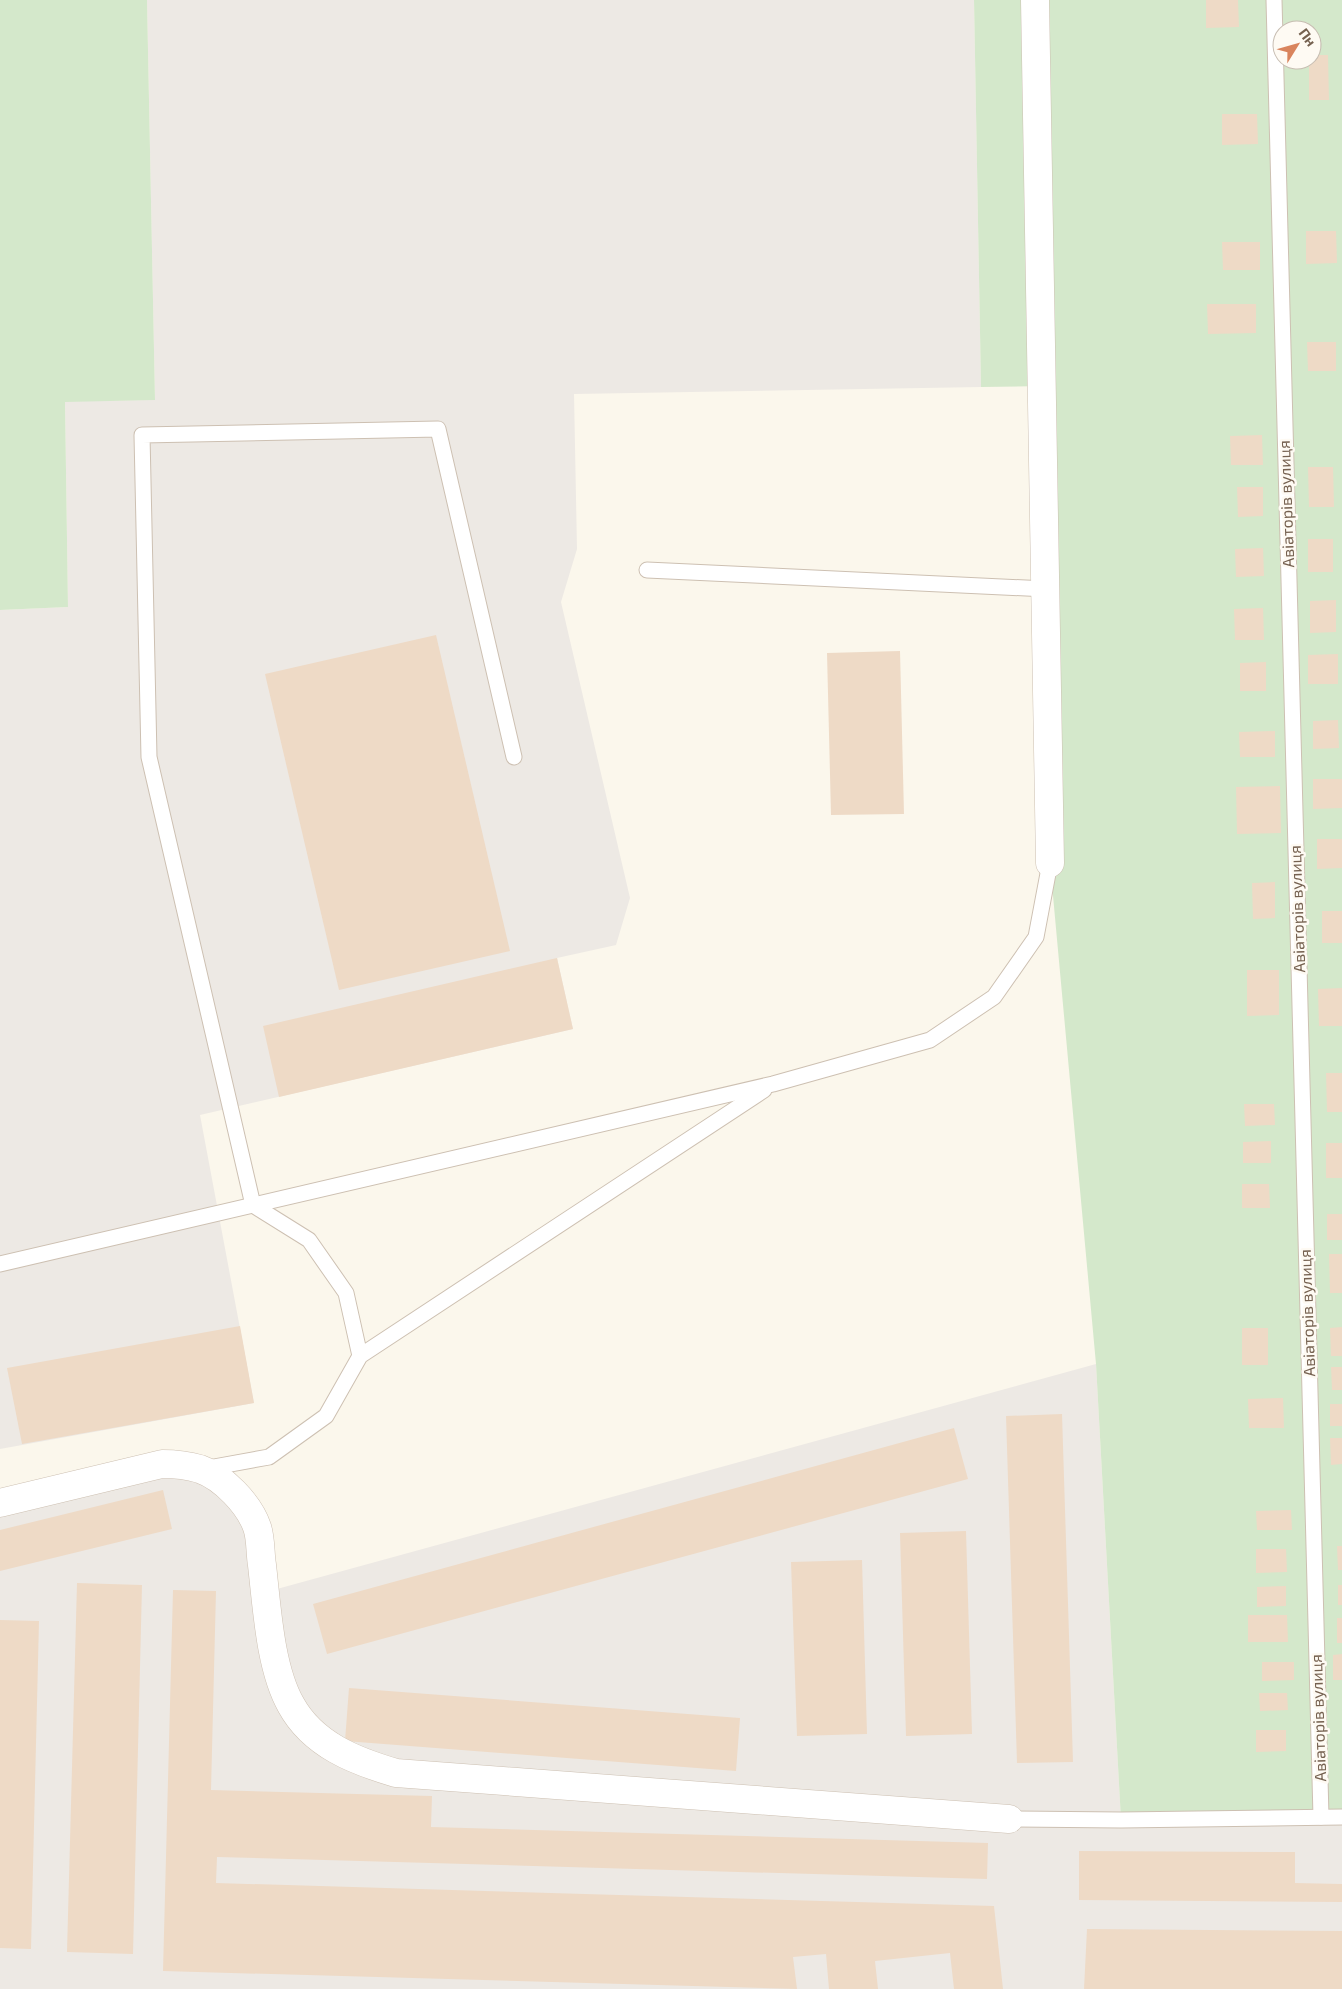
<svg xmlns="http://www.w3.org/2000/svg" width="1342" height="1989" viewBox="0 0 1342 1989" font-family="'Exo 2',sans-serif">
<style>
.industrial{fill:#ede9e4}
.green{fill:#d4e8cb;fill-rule:evenodd}
.building{fill:#eedac6}
.lines{fill:none;stroke-linecap:round;stroke-linejoin:round}
.service-casing{stroke:#cdc0b2;stroke-width:17}
.minor-casing{stroke:#cdc0b2;stroke-width:29}
.service{stroke:#fff;stroke-width:15}
.minor{stroke:#fff;stroke-width:28}
.labels{text-anchor:middle;stroke-width:5;stroke-linejoin:round;paint-order:stroke}
.street-label{font-size:16px;fill:#756150;stroke:#fefaf3}
</style>
<rect width="100%" height="100%" fill="#fbf7ec"/>
<!-- industrial -->
<g class="industrial">
<path d="M 147,0 L 974,0 L 981,387 L 574,394 L 577,549 L 561,602 L 630,898 L 616,945 L 557,958 L 573,1029 L 200,1115 L 254,1403 L 0,1449 L 0,610 L 68,607 L 65,401 L 155,400 Z"/>
<path d="M 1096,1364 L 1121,1820 L 1342,1817 L 1342,1989 L 0,1989 L 0,1503 L 162,1464 L 245,1505 L 266,1592 Z"/>
</g>
<!-- green -->
<g class="green">
<path d="M 0,0 L 147,0 L 155,400 L 65,402 L 68,607 L 0,610 Z"/>
<path d="M 974,0 L 1342,0 L 1342,1817 L 1121,1820 L 1096,1364 L 1050,863 L 1042,386 L 981,387 ZM 1282,30 L 1312,30 L 1312,60 L 1282,60 Z"/>
</g>
<!-- building -->
<g class="building">
<path d="M 1206,0 L 1238,0 L 1239,27 L 1206,28 Z"/>
<path d="M 1312,55 L 1328,55 L 1329,100 L 1309,100 L 1309,60 L 1312,60 Z"/>
<path d="M 1222,114 L 1257,114 L 1258,144 L 1222,145 Z"/>
<path d="M 1306,231 L 1336,231 L 1337,263 L 1306,264 Z"/>
<path d="M 1222,242 L 1260,242 L 1260,270 L 1223,270 Z"/>
<path d="M 1207,304 L 1256,304 L 1256,333 L 1208,334 Z"/>
<path d="M 1307,342 L 1336,342 L 1336,371 L 1308,371 Z"/>
<path d="M 1262,435 L 1263,465 L 1231,465 L 1230,436 Z"/>
<path d="M 1308,467 L 1333,467 L 1334,507 L 1309,507 Z"/>
<path d="M 1237,487 L 1263,487 L 1263,516 L 1238,517 Z"/>
<rect x="1308" y="539" width="25" height="33"/>
<path d="M 1263,548 L 1264,576 L 1236,577 L 1235,549 Z"/>
<path d="M 1336,600 L 1336,632 L 1310,633 L 1310,601 Z"/>
<path d="M 1263,608 L 1264,640 L 1235,640 L 1234,609 Z"/>
<path d="M 436,635 L 510,951 L 339,990 L 265,674 Z"/>
<path d="M 900,651 L 904,814 L 831,815 L 827,653 Z"/>
<path d="M 1338,654 L 1338,684 L 1308,684 L 1308,655 Z"/>
<path d="M 1266,662 L 1266,691 L 1240,691 L 1240,663 Z"/>
<path d="M 1338,720 L 1339,748 L 1313,749 L 1313,721 Z"/>
<path d="M 1275,731 L 1275,757 L 1240,757 L 1239,732 Z"/>
<path d="M 1313,779 L 1342,779 L 1342,808 L 1313,809 Z"/>
<path d="M 1280,786 L 1281,833 L 1237,834 L 1236,787 Z"/>
<path d="M 1317,839 L 1342,839 L 1342,868 L 1317,869 Z"/>
<path d="M 1275,882 L 1275,918 L 1253,919 L 1252,883 Z"/>
<rect x="1322" y="911" width="20" height="32"/>
<path d="M 557,958 L 573,1029 L 279,1097 L 263,1026 Z"/>
<path d="M 1247,970 L 1279,970 L 1279,1015 L 1247,1016 Z"/>
<path d="M 1342,988 L 1342,1026 L 1319,1026 L 1318,989 Z"/>
<path d="M 1326,1073 L 1342,1073 L 1342,1112 L 1327,1112 Z"/>
<path d="M 1244,1104 L 1274,1104 L 1275,1125 L 1245,1126 Z"/>
<path d="M 1271,1141 L 1271,1163 L 1243,1163 L 1243,1142 Z"/>
<rect x="1326" y="1143" width="16" height="35"/>
<path d="M 1242,1184 L 1269,1184 L 1270,1208 L 1242,1208 Z"/>
<rect x="1327" y="1214" width="15" height="26"/>
<path d="M 1329,1254 L 1342,1254 L 1342,1293 L 1330,1293 Z"/>
<path d="M 240,1326 L 254,1403 L 22,1444 L 7,1368 Z"/>
<path d="M 1342,1327 L 1342,1356 L 1331,1356 L 1330,1328 Z"/>
<rect x="1242" y="1328" width="26" height="37"/>
<path d="M 1331,1367 L 1342,1367 L 1342,1390 L 1332,1390 Z"/>
<path d="M 1283,1398 L 1284,1428 L 1249,1428 L 1248,1399 Z"/>
<rect x="1330" y="1404" width="12" height="22"/>
<path d="M 1062,1414 L 1073,1762 L 1017,1763 L 1006,1416 Z"/>
<path d="M 954,1428 L 968,1479 L 327,1654 L 313,1604 Z"/>
<path d="M 1330,1438 L 1342,1438 L 1342,1464 L 1331,1465 Z"/>
<path d="M 163,1490 L 172,1529 L 0,1571 L 0,1530 Z"/>
<path d="M 1291,1510 L 1292,1530 L 1257,1530 L 1256,1511 Z"/>
<path d="M 966,1531 L 972,1734 L 906,1736 L 900,1533 Z"/>
<path d="M 1337,1546 L 1342,1546 L 1342,1570 L 1338,1570 Z"/>
<path d="M 1256,1549 L 1286,1549 L 1287,1572 L 1256,1573 Z"/>
<path d="M 862,1560 L 867,1734 L 797,1736 L 791,1562 Z"/>
<path d="M 77,1583 L 142,1585 L 133,1954 L 67,1952 Z"/>
<rect x="1338" y="1585" width="4" height="20"/>
<path d="M 1286,1586 L 1286,1606 L 1257,1607 L 1257,1587 Z"/>
<path d="M 173,1590 L 216,1591 L 211,1790 L 432,1796 L 431,1827 L 988,1843 L 987,1879 L 217,1857 L 216,1883 L 994,1906 L 1003,1989 L 954,1989 L 950,1953 L 875,1961 L 878,1989 L 829,1989 L 826,1954 L 793,1957 L 797,1989 L 163,1971 Z"/>
<path d="M 1248,1615 L 1287,1615 L 1288,1642 L 1248,1642 Z"/>
<rect x="1337" y="1618" width="5" height="25"/>
<path d="M 0,1620 L 39,1621 L 31,1949 L 0,1948 Z"/>
<path d="M 1342,1654 L 1342,1680 L 1333,1680 L 1333,1655 Z"/>
<path d="M 1262,1662 L 1294,1662 L 1294,1680 L 1262,1681 Z"/>
<path d="M 349,1688 L 740,1718 L 736,1771 L 345,1741 Z"/>
<path d="M 1259,1693 L 1287,1693 L 1288,1710 L 1260,1711 Z"/>
<path d="M 1256,1730 L 1286,1730 L 1286,1751 L 1256,1752 Z"/>
<path d="M 1079,1851 L 1295,1852 L 1295,1883 L 1342,1884 L 1342,1902 L 1079,1900 Z"/>
<path d="M 1087,1929 L 1342,1931 L 1342,1989 L 1084,1989 Z"/>
</g>
<g class="lines">
<!-- service casing -->
<g class="service-casing">
<g id="service">
<path d="M 1274,0 L 1321,1817"/>
<path d="M 647,570 L 1046,589"/>
<path d="M 0,1264 L 773,1084 L 930,1040 L 994,997 L 1036,937 L 1050,863"/>
<path d="M 360,1356 L 346,1293 L 309,1240 L 253,1205 L 149,757 L 142,435 L 438,429 L 514,757"/>
<path d="M 203,1469 L 269,1457 L 326,1416 L 360,1356 L 764,1090"/>
<path d="M 1009,1819 L 1121,1820 L 1342,1817"/>
</g>
</g>
<!-- minor casing -->
<g class="minor-casing">
<g id="minor">
<path d="M 1035,0 L 1050,863"/>
<path d="M 0,1503 L 162,1464 C 175,1464 187,1465 200,1469 C 223,1477 249,1504 257,1527 C 261,1538 260,1553 262,1565 C 267,1608 270,1668 291,1705 C 313,1745 355,1761 396,1773 L 1009,1819"/>
</g>
</g>
<!-- service -->
<use href="#service" class="service"/>
<!-- minor -->
<use href="#minor" class="minor"/>
</g>
<g class="labels">
<!-- street labels -->
<g class="street-label">
<text transform="translate(1286 504) rotate(-92)" y="6">Авіаторів вулиця</text>
<text transform="translate(1297 909) rotate(-92)" y="6">Авіаторів вулиця</text>
<text transform="translate(1307 1313) rotate(-92)" y="6">Авіаторів вулиця</text>
<text transform="translate(1318 1718) rotate(-92)" y="6">Авіаторів вулиця</text>
</g>
</g>
<!-- north arrow -->
<g transform="translate(1297 45) rotate(53)"><circle r="24" fill="#fefaf3" stroke="#c7bdb2"/>
<path d="M0-4L9 19L0 12L-9 19Z" fill="#d9845d"/>
<text y="-8" font-size="14" font-weight="bold" text-anchor="middle" fill="#756150">Пн</text>
</g>
</svg>
